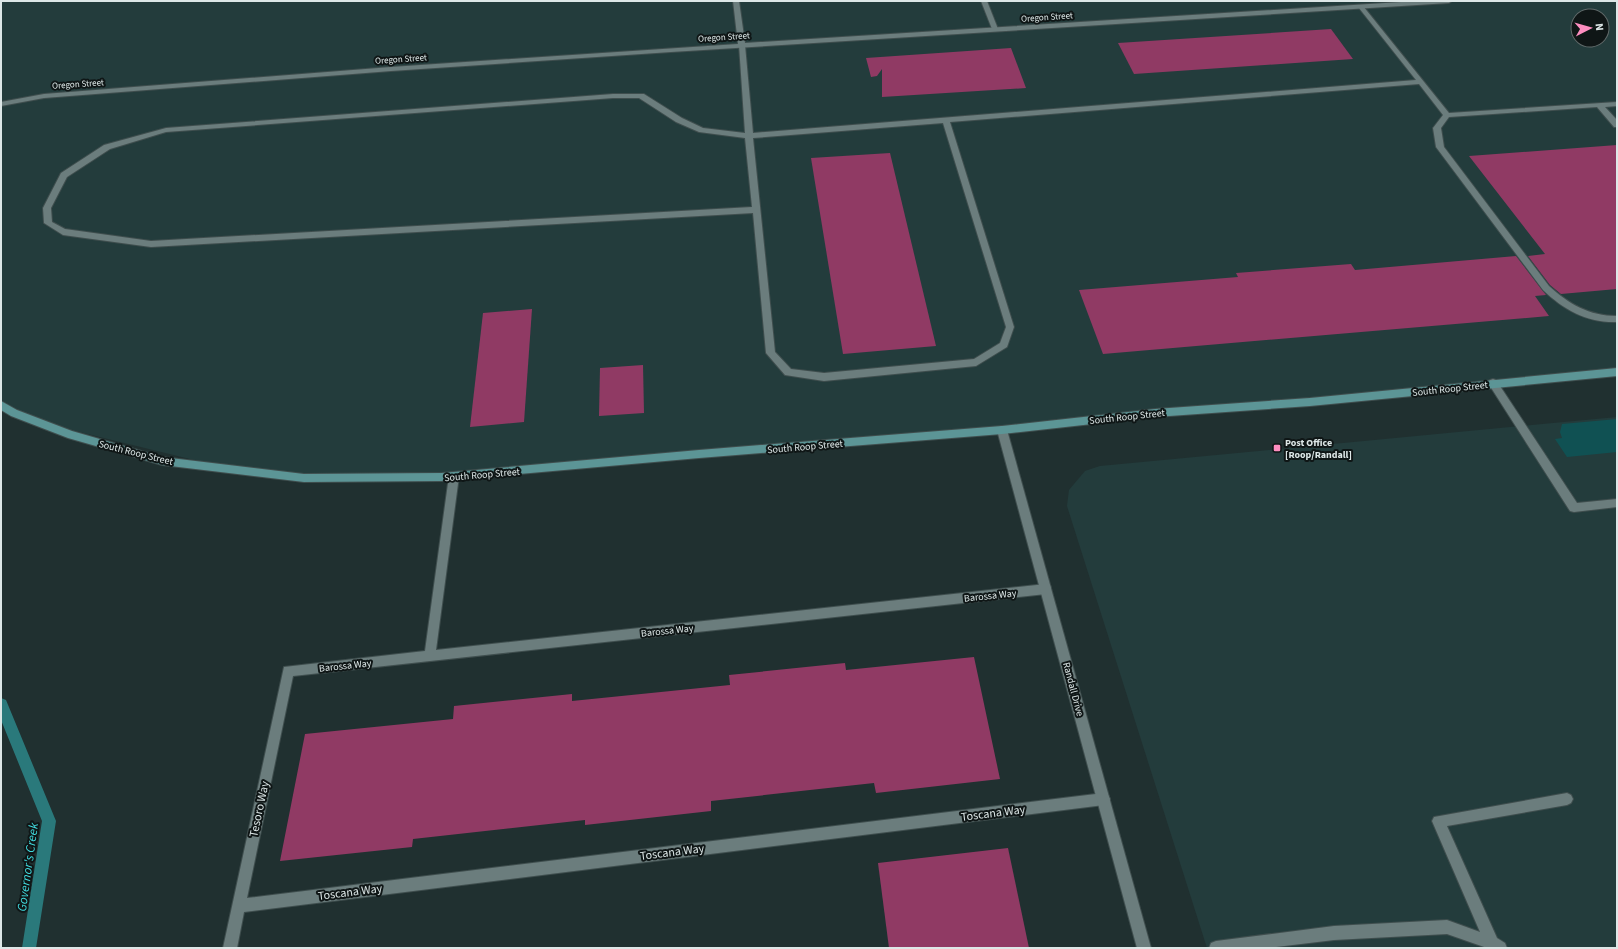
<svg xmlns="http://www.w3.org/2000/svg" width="1618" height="949" viewBox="0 0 1618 949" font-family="'Source Sans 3',sans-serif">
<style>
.built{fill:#233c3c;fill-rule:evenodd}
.green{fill:#105153}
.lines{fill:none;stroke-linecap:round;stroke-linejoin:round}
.stream{fill:#2a797b;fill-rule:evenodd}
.building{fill:#903a64}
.lane-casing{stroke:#3f4e4e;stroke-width:2}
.street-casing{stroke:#3f4e4e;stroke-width:2}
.secondary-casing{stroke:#3f4e4e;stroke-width:2}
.lane{fill:#6b7d7d;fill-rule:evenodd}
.street{fill:#6b7d7d;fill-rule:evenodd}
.secondary{fill:#5c9596;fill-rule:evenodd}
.poi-dot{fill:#fd8ec0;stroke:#0f1616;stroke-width:1.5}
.labels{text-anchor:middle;stroke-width:4;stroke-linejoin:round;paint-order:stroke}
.far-street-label{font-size:9px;fill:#dde7e7;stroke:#0f1616}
.street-label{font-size:10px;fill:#dde7e7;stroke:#0f1616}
.poi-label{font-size:10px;font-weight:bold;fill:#dde7e7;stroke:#0f1616;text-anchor:start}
.near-street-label{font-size:12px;fill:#dde7e7;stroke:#0f1616}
.near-water-label{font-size:13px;font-style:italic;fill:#41dade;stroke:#0f1616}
</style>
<rect width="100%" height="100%" fill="#203030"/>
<!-- built -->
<g class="built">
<path d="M 1,1 L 1617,1 L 1617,376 L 1155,413 L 462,476 L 342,478 L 227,468 L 34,421 L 1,400 ZM 1578,16 L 1602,16 L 1602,40 L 1578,40 Z"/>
<path d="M 1617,417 L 1617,948 L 1207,948 L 1067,506 L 1069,490 L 1085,471 L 1100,466 Z"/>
</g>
<!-- green -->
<path class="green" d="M 1617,419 L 1617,452 L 1567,457 L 1555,439 L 1562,438 L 1560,432 L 1562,424 Z"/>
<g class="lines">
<!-- stream -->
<path class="stream" d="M 1,698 L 6,700 L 56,821 L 36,948 L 22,948 L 42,821 L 1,720 Z"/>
</g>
<!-- building -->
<g class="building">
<path d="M 1331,29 L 1353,59 L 1134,74 L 1118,43 Z"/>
<path d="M 1011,48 L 1026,88 L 882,97 L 882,69 L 877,76 L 871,77 L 866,58 Z"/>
<path d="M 1617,145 L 1617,289 L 1561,294 L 1550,285 L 1528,256 L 1545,254 L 1469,156 Z"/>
<path d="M 890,153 L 936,346 L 843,354 L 811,158 Z"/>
<path d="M 1516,256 L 1546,295 L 1535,296 L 1549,316 L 1103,354 L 1079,290 L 1238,277 L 1236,273 L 1351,264 L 1355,270 Z"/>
<path d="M 532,309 L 524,422 L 470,427 L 483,313 Z"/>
<path d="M 643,365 L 644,413 L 599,416 L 600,368 Z"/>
<path d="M 974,657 L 1000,779 L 876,793 L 874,783 L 711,801 L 711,811 L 585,825 L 585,820 L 413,839 L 412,847 L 280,861 L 305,734 L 453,719 L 454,706 L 572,694 L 572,701 L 730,685 L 729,675 L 845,663 L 846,670 Z"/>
<path d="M 1008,848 L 1029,948 L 889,948 L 878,863 Z"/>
</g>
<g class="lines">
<!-- lane casing -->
<g class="lane-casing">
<g id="lane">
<path d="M 981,1 L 987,1 L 998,29 L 997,30 L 992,29 Z"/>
<path d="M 1359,6 L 1363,6 L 1449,113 L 1617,102 L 1617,106 L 1605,107 L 1617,120 L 1617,127 L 1614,127 L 1597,107 L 1449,117 L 1441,128 L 1444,147 L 1549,286 C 1569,304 1589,316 1617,316 L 1617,322 C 1587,323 1564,310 1543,290 L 1436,147 L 1433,128 L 1443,115 L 1419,84 L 950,122 L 1014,327 L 1007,347 L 976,366 L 824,381 L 785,375 L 766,353 L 753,213 L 151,247 L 63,235 L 44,223 L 43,208 L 61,173 L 104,145 L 166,128 L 613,94 L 644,94 L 682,118 L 703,128 L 745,133 L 739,45 L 742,43 L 745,45 L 753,133 L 1416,80 L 1359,8 ZM 613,98 L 639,98 L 676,122 L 699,132 L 745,138 L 752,207 L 151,241 L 65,229 L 52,222 L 51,208 L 67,177 L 110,149 L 166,132 ZM 943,123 L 1006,327 L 1000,343 L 974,359 L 824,373 L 791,369 L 775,352 L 753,138 Z"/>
<path d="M 1493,379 L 1496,380 L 1577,503 L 1617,499 L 1617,507 L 1574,512 L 1570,511 L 1490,386 L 1488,383 L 1490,380 Z"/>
<path d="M 454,472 L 458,473 L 459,476 L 436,650 L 1046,584 L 1050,585 L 1051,589 L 1050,593 L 1046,594 L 293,676 L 247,898 L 1104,793 L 1108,795 L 1110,799 L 1108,803 L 1104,805 L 244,912 L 237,948 L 223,948 L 284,667 L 425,651 L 449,476 L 450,473 Z"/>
<path d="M 1567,793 L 1571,795 L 1573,799 L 1571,803 L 1567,805 L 1447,826 L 1497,938 L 1505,943 L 1507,948 L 1487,948 L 1447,934 L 1334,940 L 1268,948 L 1209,948 L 1211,943 L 1216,941 L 1334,926 L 1447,920 L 1480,932 L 1432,821 L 1434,817 Z"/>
</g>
</g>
<!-- street casing -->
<g class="street-casing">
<g id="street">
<path d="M 733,1 L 739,1 L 745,43 L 1417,1 L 1452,1 L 1449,3 L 671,52 L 391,71 L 44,98 L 1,106 L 1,102 L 44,94 L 391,67 L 738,44 Z"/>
<path d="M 1002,426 L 1005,427 L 1007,430 L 1151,948 L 1137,948 L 997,430 L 999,427 Z"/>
</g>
</g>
<!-- secondary casing -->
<g class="secondary-casing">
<path id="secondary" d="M 1617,368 L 1617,376 L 1310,406 L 1155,417 L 1002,434 L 699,458 L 442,481 L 304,482 L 162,465 L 68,438 L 11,416 L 1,410 L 1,401 L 17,410 L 72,431 L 162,457 L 304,474 L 442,473 L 699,450 L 1002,426 L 1155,409 L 1310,398 Z"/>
</g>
<!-- lane -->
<use href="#lane" class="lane"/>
<!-- street -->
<use href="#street" class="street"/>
<!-- secondary -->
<use href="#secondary" class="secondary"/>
</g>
<!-- markers -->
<rect class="poi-dot" x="1273" y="444" width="8" height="8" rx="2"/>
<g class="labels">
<!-- far-street labels -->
<g class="far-street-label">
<text transform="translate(1047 17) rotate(-4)" y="3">Oregon Street</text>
<text transform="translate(724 37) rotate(-4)" y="3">Oregon Street</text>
<text transform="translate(401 59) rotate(-4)" y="3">Oregon Street</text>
<text transform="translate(78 84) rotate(-4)" y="3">Oregon Street</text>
</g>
<!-- street labels -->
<g class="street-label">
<text transform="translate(1450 388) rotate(-6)" y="4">South Roop Street</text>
<text transform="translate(1127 416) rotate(-6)" y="4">South Roop Street</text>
<text transform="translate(805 446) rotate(-5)" y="4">South Roop Street</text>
<text transform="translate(136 452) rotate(14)" y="4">South Roop Street</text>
<text transform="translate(482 474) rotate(-5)" y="4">South Roop Street</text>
<text transform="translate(990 595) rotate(-6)" y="4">Barossa Way</text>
<text transform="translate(667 630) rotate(-6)" y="4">Barossa Way</text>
<text transform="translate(345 665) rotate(-6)" y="4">Barossa Way</text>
<text transform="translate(1074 689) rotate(75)" y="4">Randall Drive</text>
</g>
<!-- poi labels -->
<g class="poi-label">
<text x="1285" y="446">Post Office<tspan x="1285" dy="12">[Roop/Randall]</tspan></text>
</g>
<!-- near-street labels -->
<g class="near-street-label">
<text transform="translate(259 809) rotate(-78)" y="4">Tesoro Way</text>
<text transform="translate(993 813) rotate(-7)" y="4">Toscana Way</text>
<text transform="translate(672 852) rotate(-7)" y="4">Toscana Way</text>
<text transform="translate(350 892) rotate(-7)" y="4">Toscana Way</text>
</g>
<!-- near-water labels -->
<g class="near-water-label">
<text transform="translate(27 867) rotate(-82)" y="5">Governor's Creek</text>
</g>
</g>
<!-- border -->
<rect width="1618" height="949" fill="none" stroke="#dde7e7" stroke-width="4"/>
<!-- north arrow -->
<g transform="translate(1590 28) rotate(84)"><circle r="19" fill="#0f1616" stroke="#616a6a"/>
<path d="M0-3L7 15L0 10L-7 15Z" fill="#fd8ec0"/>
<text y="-6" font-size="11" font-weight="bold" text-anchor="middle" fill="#dde7e7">N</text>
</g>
</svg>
